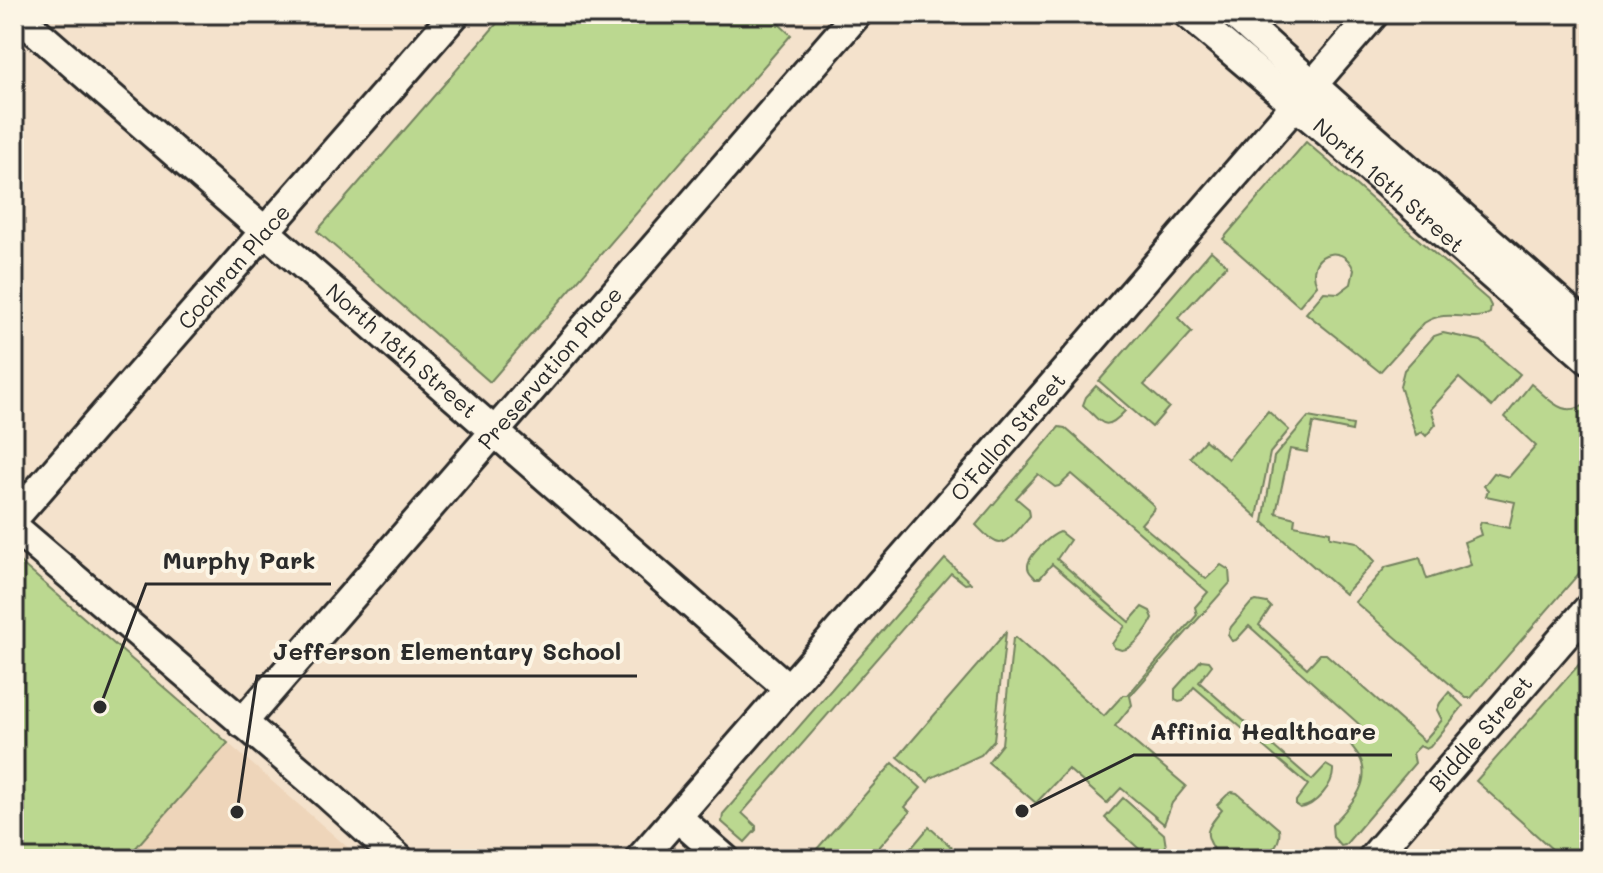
<svg xmlns="http://www.w3.org/2000/svg" width="1603" height="873" viewBox="0 0 1603 873" font-family="Mali,sans-serif">
<style>
.built{fill:#eed5ba}
.green{fill:#bbd890;stroke:#73825e;stroke-width:2}
.lines{fill:none;stroke-linecap:round;stroke-linejoin:round}
.street-casing{stroke:#2b2b2b;stroke-width:34}
.street{stroke:#fcf5e5;stroke-width:28}
.labels{text-anchor:middle;stroke-width:8;stroke-linejoin:round;paint-order:stroke}
.street-label{font-size:22px;fill:#2b2b2b;stroke:#fcf5e5}
.leader{fill:none;stroke:#2b2b2b;stroke-width:3}
.callout-dot{fill:#2b2b2b;stroke:#fcf5e5;stroke-width:3}
.callout-label{font-size:24px;text-anchor:middle;font-weight:bold;fill:#2b2b2b;stroke:#fcf5e5;stroke-width:8;stroke-linejoin:round;paint-order:stroke}
</style>
<rect width="100%" height="100%" fill="#f4e2cc"/>
<filter id="ink" filterUnits="userSpaceOnUse"><feTurbulence type="fractalNoise" baseFrequency=".0125" numOctaves="2"/><feDisplacementMap in="SourceGraphic" scale="16" xChannelSelector="R" yChannelSelector="G"/><feConvolveMatrix kernelMatrix="1 2 1 2 8 2 1 2 1" color-interpolation-filters="sRGB"/></filter>
<g filter="url(#ink)">
<!-- built -->
<path class="built" d="M 228,743 L 361,859 L 126,859 Z"/>
<!-- green -->
<g class="green">
<path d="M 505,14 L 768,14 L 791,35 L 490,382 L 317,231 Z"/>
<path d="M 1306,142 L 1488,300 L 1491,306 L 1490,313 C 1472,324 1448,307 1424,323 L 1380,372 L 1306,313 L 1324,292 L 1339,293 L 1351,284 L 1354,270 C 1342,239 1303,256 1317,285 L 1299,306 L 1223,239 Z"/>
<path d="M 1211,251 L 1227,265 L 1178,318 L 1192,332 L 1144,385 L 1169,407 L 1152,427 L 1099,381 Z"/>
<path d="M 1443,333 L 1481,341 L 1520,374 L 1492,407 L 1459,378 L 1431,409 L 1436,424 L 1426,436 L 1422,432 L 1416,435 L 1400,386 L 1404,370 L 1434,336 Z"/>
<path d="M 1531,384 C 1552,401 1561,419 1589,403 L 1589,562 L 1471,698 L 1466,698 L 1355,602 L 1386,567 L 1420,558 L 1427,579 L 1471,565 L 1464,542 L 1481,535 L 1479,528 L 1481,522 L 1509,528 L 1515,502 L 1486,496 L 1488,490 L 1484,486 L 1494,473 L 1509,477 L 1536,446 L 1505,417 Z"/>
<path d="M 1096,386 L 1125,411 C 1104,434 1102,422 1083,405 L 1086,397 Z"/>
<path d="M 1268,411 L 1289,430 L 1270,453 L 1257,517 L 1190,457 L 1205,440 L 1228,459 Z"/>
<path d="M 1308,417 L 1353,425 L 1352,431 L 1313,423 L 1307,452 L 1290,449 L 1276,513 L 1295,518 L 1294,525 L 1330,532 L 1330,537 L 1357,542 L 1375,561 L 1345,594 L 1263,522 L 1274,457 Z"/>
<path d="M 1059,427 L 1065,428 L 1151,503 L 1154,506 L 1153,510 L 1141,524 L 1206,579 L 1221,565 L 1229,570 L 1230,583 L 1130,696 L 1132,705 L 1115,726 L 1186,786 L 1172,803 L 1164,824 L 1121,788 L 1107,803 L 1068,769 L 1036,803 L 988,762 L 1002,744 L 1013,638 L 1016,638 L 1104,716 L 1123,695 L 1128,695 L 1197,615 L 1195,607 L 1208,592 L 1072,474 L 1059,486 L 1055,487 L 1038,474 L 1016,498 L 1029,509 L 1030,516 C 1022,524 1008,548 996,542 C 989,539 981,530 976,525 Z"/>
<path d="M 1060,532 L 1070,540 L 1057,559 L 1129,622 L 1142,607 L 1150,611 L 1153,618 C 1149,627 1133,650 1122,650 C 1120,650 1117,648 1115,648 L 1112,644 L 1125,626 L 1052,564 L 1040,578 L 1035,578 C 1032,574 1028,572 1028,567 C 1027,556 1051,535 1060,532 Z"/>
<path d="M 14,557 L 228,743 L 126,859 L 14,859 Z"/>
<path d="M 945,559 L 971,583 L 965,584 L 951,573 L 742,813 L 756,826 L 756,830 L 745,842 L 722,822 L 723,814 Z"/>
<path d="M 1256,601 L 1267,603 L 1271,607 L 1259,625 L 1307,668 L 1320,654 L 1326,654 L 1424,741 L 1442,720 L 1437,710 L 1440,703 L 1449,692 L 1463,706 L 1430,747 L 1426,749 L 1420,746 L 1413,753 L 1415,763 L 1345,845 L 1341,846 L 1333,837 L 1332,825 C 1349,806 1374,784 1359,756 C 1355,750 1351,746 1348,740 L 1360,725 L 1249,626 L 1236,640 L 1232,641 L 1228,635 L 1231,627 L 1251,603 Z"/>
<path d="M 1006,632 L 994,740 L 981,755 L 931,778 L 928,782 L 898,757 Z"/>
<path d="M 1201,660 L 1209,661 L 1212,665 L 1199,682 L 1312,780 L 1326,765 L 1333,769 C 1334,785 1315,806 1300,808 L 1296,805 L 1296,801 L 1308,785 L 1194,687 L 1183,701 L 1179,702 L 1175,700 L 1175,689 Z"/>
<path d="M 1583,660 L 1589,669 L 1589,859 L 1563,859 L 1476,781 Z"/>
<path d="M 893,763 L 921,788 L 905,807 L 910,812 L 869,859 L 808,859 Z"/>
<path d="M 1232,792 L 1237,793 L 1279,829 C 1281,840 1276,845 1270,853 L 1265,849 L 1255,859 L 1219,859 C 1205,832 1202,834 1222,810 L 1217,805 L 1227,795 Z"/>
<path d="M 1123,798 L 1164,834 L 1166,847 L 1147,856 L 1105,818 Z"/>
<path d="M 929,827 L 965,859 L 902,859 Z"/>
</g>
<g class="lines">
<!-- street casing -->
<g class="street-casing">
<g id="street">
<path id="s1" d="M 16,14 L 788,688"/>
<path id="s2" d="M 1188,14 L 1329,133 L 1589,360"/>
<path d="M 1234,14 L 1344,113 L 1589,328"/>
<path id="s3" d="M 14,518 L 455,14"/>
<path d="M 14,527 L 327,794 L 399,859"/>
<path id="s4" d="M 242,723 L 857,14"/>
<path d="M 677,817 L 725,859"/>
<path id="s5" d="M 640,859 L 1047,392 L 1374,14"/>
<path id="s6" d="M 1372,859 L 1589,608"/>
</g>
</g>
<!-- street -->
<use href="#street" class="street"/>
</g>
</g>
<g class="labels">
<!-- street labels -->
<g class="street-label">
<text dy="8" stroke="none"><textPath href="#s2" startOffset="264">North 16th Street</textPath></text>
<text dy="8" stroke="none"><textPath href="#s3" startOffset="334">Cochran Place</textPath></text>
<text dy="8" stroke="none"><textPath href="#s1" startOffset="512">North 18th Street</textPath></text>
<text dy="8" stroke="none"><textPath href="#s4" startOffset="470">Preservation Place</textPath></text>
<text dy="8" stroke="none"><textPath href="#s5" startOffset="560">O'Fallon Street</textPath></text>
<text dy="8" stroke="none"><textPath href="#s6" startOffset="166">Biddle Street</textPath></text>
</g>
</g>
<!-- callouts -->
<path class="leader" d="M100 707L146 584H331M237 812L257 676H637M1022 811L1134 755H1392"/>
<g class="callout-dot">
<circle cx="100" cy="707" r="8"/>
<circle cx="237" cy="812" r="8"/>
<circle cx="1022" cy="811" r="8"/>
</g>
<g class="callout-label">
<text x="239" y="569">Murphy Park</text>
<text x="447" y="660">Jefferson Elementary School</text>
<text x="1263" y="740">Affinia Healthcare</text>
</g>
<!-- margin -->
<rect width="1603" height="873" fill="none" stroke="#fcf5e5" stroke-width="48"/>
<rect x="24" y="24" width="1555" height="825" fill="none" stroke="#2b2b2b" stroke-width="3" filter="url(#ink)"/>
</svg>
